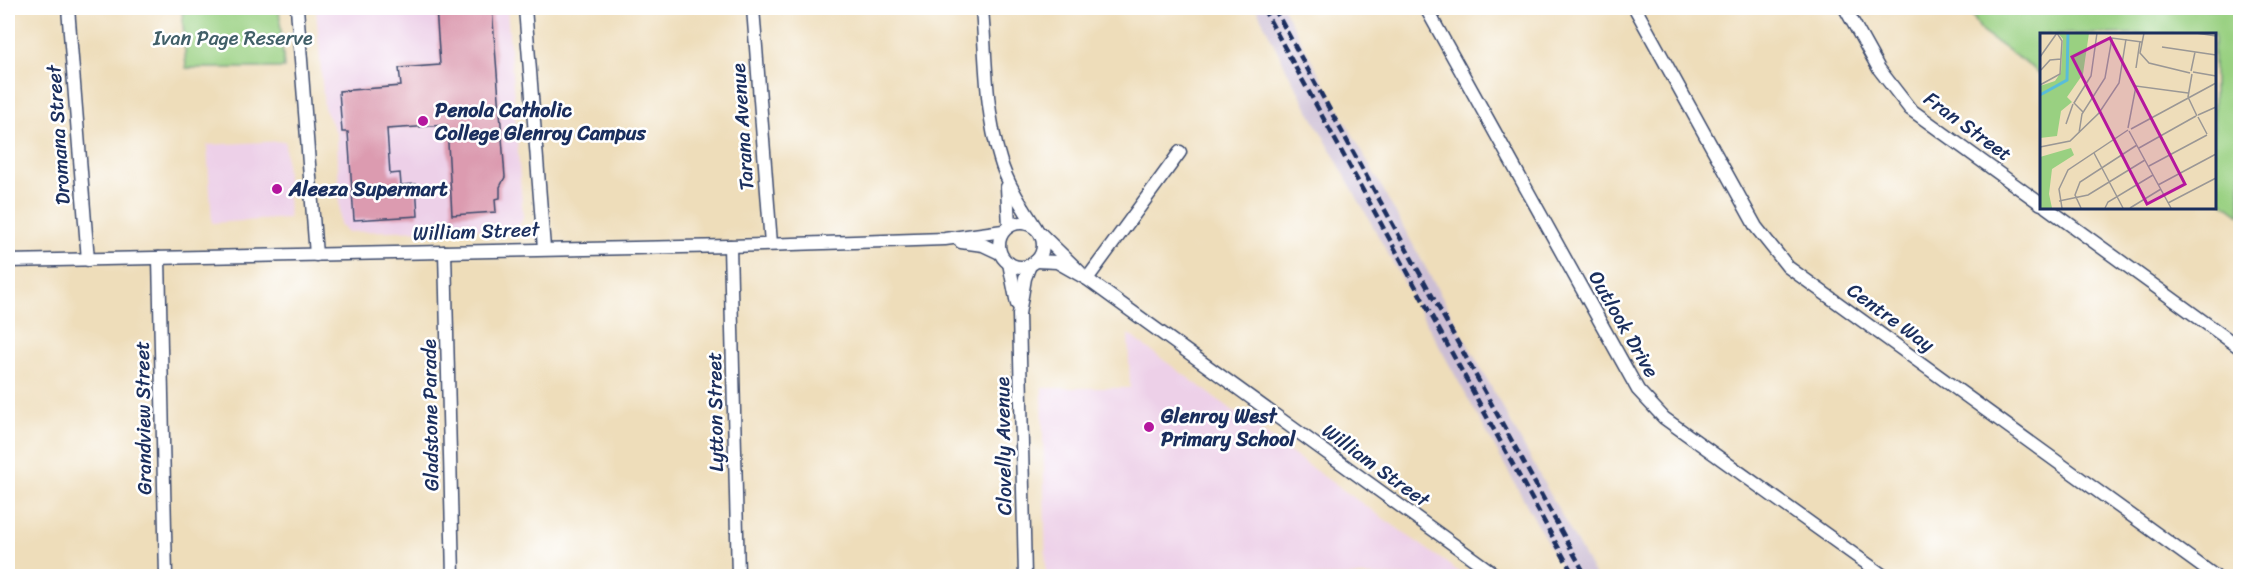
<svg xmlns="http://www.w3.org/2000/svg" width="2248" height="584" viewBox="0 0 2248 584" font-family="Sriracha,sans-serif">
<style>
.built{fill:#edd0e8}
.industrial{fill:#ccbed4}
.green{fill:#99d081;stroke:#5a8070;stroke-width:1.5}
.building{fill:#dc9bb0}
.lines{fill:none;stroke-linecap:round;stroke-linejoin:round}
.street-casing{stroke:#3b496c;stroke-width:15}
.street{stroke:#fff;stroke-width:12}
.rail{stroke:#1b2f5e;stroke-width:4.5;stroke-dasharray:9 4.5;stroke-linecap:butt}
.poi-dot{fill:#b5179e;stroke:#fff;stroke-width:2}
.labels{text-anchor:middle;stroke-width:5;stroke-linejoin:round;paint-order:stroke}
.park-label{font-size:20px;fill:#415f68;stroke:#fff}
.poi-label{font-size:20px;font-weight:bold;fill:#1b2f5e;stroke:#fff;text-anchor:start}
.street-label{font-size:20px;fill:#1b2f5e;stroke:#fff}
.inset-river{fill:none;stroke:#5abdd8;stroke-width:3}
.inset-road{fill:none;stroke:#9a9795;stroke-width:1.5}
.view{fill:#b5179e;fill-opacity:0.15;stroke:#b5179e;stroke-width:3}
.inset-edge{fill:none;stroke:#1b2f5e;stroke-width:3}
</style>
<rect width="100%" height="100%" fill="#fff"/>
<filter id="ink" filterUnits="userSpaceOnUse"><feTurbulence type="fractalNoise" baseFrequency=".0167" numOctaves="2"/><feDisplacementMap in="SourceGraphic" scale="12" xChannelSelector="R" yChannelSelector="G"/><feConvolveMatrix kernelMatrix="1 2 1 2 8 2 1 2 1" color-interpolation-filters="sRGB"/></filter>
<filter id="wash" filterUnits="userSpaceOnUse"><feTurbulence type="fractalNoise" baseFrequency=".008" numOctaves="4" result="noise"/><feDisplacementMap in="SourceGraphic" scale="24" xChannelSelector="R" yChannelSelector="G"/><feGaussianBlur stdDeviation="1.35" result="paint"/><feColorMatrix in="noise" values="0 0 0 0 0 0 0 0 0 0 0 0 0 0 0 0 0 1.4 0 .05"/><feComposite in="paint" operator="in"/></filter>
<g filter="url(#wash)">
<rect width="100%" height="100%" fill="#eeddba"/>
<!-- built -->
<g class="built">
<path d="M 316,8 L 507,8 L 523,217 L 520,224 L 516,228 L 347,232 L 340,224 L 337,134 L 324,108 Z"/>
<path d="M 285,141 L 289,218 L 212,223 L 207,145 Z"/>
<path d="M 1128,334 L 1309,466 L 1465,576 L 1046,576 L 1042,388 L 1130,388 Z"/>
</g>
<!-- industrial -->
<path class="industrial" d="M 1256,8 L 1283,8 L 1595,576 L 1566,576 L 1291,78 Z"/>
<!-- green -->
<g class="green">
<path d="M 182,8 L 279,8 L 284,68 L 186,68 Z"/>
<path d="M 1968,8 L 2240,8 L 2240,215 L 2214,196 L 2214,34 L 2041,34 L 2041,74 L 1982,32 Z"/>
</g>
<g id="blocks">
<!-- building -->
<path class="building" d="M 436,8 L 492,8 L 505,177 L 500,187 L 500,198 L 495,199 L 496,212 L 452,215 L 447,125 L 387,129 L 390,174 L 400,173 L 401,185 L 416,184 L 418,216 L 354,220 L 348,132 L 342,132 L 339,91 L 401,86 L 399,68 L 440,65 Z"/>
</g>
</g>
<g filter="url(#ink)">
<use href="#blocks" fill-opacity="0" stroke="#3b496c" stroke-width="1.5"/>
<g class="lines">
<!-- street casing -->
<g class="street-casing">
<g id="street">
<path d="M 68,8 L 88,260"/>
<path d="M 297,8 L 316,255"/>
<path d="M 525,8 L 544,248"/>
<path d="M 753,8 L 771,244"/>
<path d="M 982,8 C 986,57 985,111 1000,159 C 1007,184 1022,206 1036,228"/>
<path d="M 1426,8 L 1638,390 L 1664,418 L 1884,576"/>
<path d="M 1635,8 L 1756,227 L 1788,267 L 2215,576"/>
<path d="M 1845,8 L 1879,69 L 1910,109 L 2041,204"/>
<path d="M 1007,187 L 1009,226"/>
<path d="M 2046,207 L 2240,348"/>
<circle cx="1021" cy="245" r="22"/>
<path d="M 1041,234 L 1080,272"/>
<path d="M 961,242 L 983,245 L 1000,253"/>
<path d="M 730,246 L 738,576"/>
<path d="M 445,252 L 453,576"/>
<path d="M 159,258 L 166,576"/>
<path d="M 8,261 L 730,246 L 945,239 L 1003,231"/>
<path d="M 1036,261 L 1057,262 L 1087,279 L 1497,576"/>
<path d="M 1009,263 L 1017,304"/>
<path d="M 1087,279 L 1180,152"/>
<path d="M 1025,576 L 1019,314 L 1025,278 L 1030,265"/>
</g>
</g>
<!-- street -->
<use href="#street" class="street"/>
<!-- rail -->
<g class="rail">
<path d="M 1263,8 L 1574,576"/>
<path d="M 1274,8 L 1586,576"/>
</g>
</g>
</g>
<!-- markers -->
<g class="poi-dot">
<circle cx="423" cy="121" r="6"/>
<circle cx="277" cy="189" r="6"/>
<circle cx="1149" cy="427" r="6"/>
</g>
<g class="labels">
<!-- park labels -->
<g class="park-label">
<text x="233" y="45">Ivan Page Reserve</text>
</g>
<!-- poi labels -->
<g class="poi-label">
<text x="435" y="117">Penola Catholic<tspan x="435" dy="23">College Glenroy Campus</tspan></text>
<text x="289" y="196">Aleeza Supermart</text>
<text x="1161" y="423">Glenroy West<tspan x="1161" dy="23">Primary School</tspan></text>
</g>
<!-- street labels -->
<g class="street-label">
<text transform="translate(1968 126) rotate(36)" y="7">Fran Street</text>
<text transform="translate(742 127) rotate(-94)" y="7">Tarana Avenue</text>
<text transform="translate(58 135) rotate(-94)" y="7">Dromana Street</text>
<text transform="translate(476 231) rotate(-2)" y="7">William Street</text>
<text transform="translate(1891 317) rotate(36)" y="7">Centre Way</text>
<text transform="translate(1624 324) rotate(60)" y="7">Outlook Drive</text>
<text transform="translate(715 412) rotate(-91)" y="7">Lytton Street</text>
<text transform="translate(430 415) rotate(-91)" y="7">Gladstone Parade</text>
<text transform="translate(143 418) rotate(-91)" y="7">Grandview Street</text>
<text transform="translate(1003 446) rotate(-91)" y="7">Clovelly Avenue</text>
<text transform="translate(1376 465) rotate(36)" y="7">William Street</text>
</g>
</g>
<!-- overview -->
<g transform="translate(2040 33)">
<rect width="176" height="176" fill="#eeddba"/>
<path d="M 18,0 L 49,0 L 43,41 L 27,64 L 32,69 L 21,78 L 17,103 L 0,105 L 0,53 L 15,48 L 21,39 L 23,6 ZM 31,115 L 34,122 L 12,136 L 9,161 L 12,175 L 0,175 L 0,124 Z" fill="#99d081"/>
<path class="inset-river" d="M 0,62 L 27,47 L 28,0"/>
<path class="inset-road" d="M 104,0 L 100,20 L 109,30 L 150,40M 156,0 L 176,3M 122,14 L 176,22M 0,24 L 17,0M 96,35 L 100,8M 1,37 L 10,27 L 21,26M 151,38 L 155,19M 153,39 L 176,43M 152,41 L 148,64 L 157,83M 0,52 L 20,41 L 22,8 L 17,0M 43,79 L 34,70 L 51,43 L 57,0M 158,82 L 176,74M 158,84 L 167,101M 26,91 L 33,71M 88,95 L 96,53 L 148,60M 91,96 L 176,50M 89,98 L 131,175M 39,100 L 42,81 L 65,45 L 72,5 L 102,9M 0,114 L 30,108 L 59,80 L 79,50 L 86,6M 99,115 L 156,83M 54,120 L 83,175M 109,133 L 167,102M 118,152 L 176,121M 19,168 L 48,162 L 105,127M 128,170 L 176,145M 22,175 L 19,156 L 28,137 L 88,97M 41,175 L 35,162 L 40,149 L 97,112M 65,175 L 68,169 L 113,142M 90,175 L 121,156"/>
<path class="view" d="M 70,5 L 145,151 L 107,171 L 32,24 Z"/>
<rect width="176" height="176" class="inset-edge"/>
</g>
<!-- margin -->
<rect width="2248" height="584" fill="none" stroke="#fff" stroke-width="30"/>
</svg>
